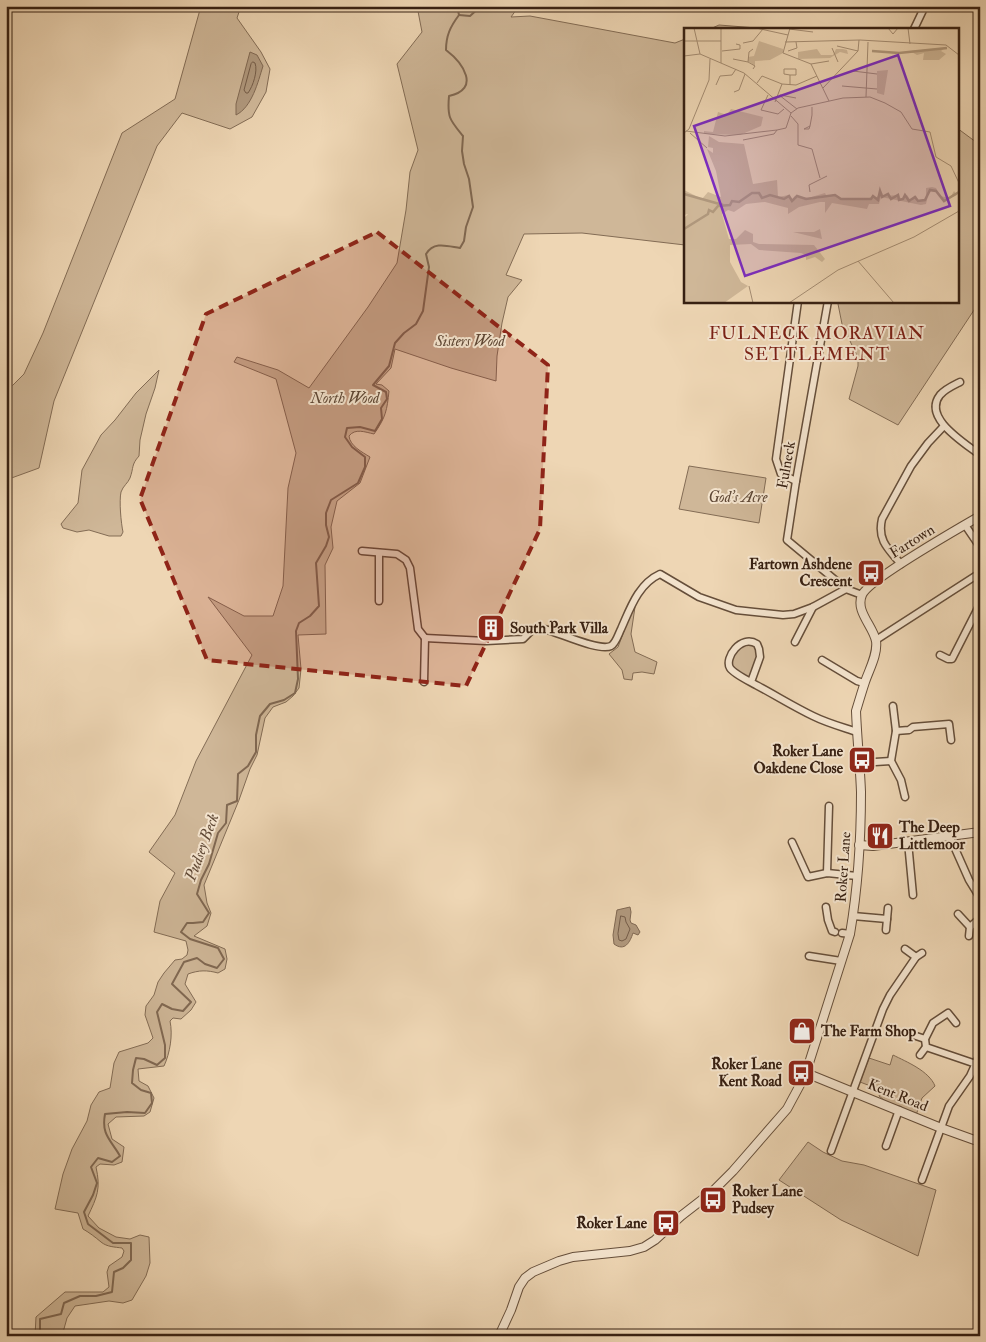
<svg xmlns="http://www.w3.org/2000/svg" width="986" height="1342" viewBox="0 0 986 1342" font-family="'IM FELL Double Pica',serif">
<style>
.green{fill:#cfb798;stroke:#836c55}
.water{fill:#b0987d;stroke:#806852}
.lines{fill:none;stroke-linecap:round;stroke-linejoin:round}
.shore{stroke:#745c48;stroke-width:1}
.stream{stroke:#806852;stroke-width:2}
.minor-casing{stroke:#654e3a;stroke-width:9}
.tertiary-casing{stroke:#654e3a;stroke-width:10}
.minor{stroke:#f4e4ce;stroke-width:6}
.tertiary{stroke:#f4e4ce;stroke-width:8}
.marked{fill:#8f2418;fill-opacity:0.2;stroke:#8f2418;stroke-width:4;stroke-dasharray:10 6;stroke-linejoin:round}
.labels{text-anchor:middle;stroke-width:4;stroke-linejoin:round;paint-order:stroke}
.park-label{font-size:15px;font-style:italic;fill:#5d4634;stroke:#f4e4ce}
.street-label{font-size:15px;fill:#372012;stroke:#f4e4ce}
.poi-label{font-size:15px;font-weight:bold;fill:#372012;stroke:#f4e4ce;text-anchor:end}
.water-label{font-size:16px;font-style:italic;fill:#614a37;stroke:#f4e4ce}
.quarter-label{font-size:18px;letter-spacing:1px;fill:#7a1f14;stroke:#f4e4ce}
.inset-river{fill:none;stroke:#b0987d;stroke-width:2.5}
.inset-road{fill:none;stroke:#a58d73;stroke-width:1}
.view{fill:#7b2cbf;fill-opacity:0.15;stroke:#7b2cbf;stroke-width:2.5}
.inset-edge{fill:none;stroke:#372012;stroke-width:2.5}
</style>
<rect width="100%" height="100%" fill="#eed6b4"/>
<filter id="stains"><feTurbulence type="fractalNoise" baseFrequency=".004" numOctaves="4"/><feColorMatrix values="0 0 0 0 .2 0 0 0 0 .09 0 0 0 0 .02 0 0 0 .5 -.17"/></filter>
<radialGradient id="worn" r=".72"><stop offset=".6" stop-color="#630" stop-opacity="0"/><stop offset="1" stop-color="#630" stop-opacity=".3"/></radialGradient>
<!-- green -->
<g class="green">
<path d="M 201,6 L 241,6 L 237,18 L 261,52 L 270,69 L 266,92 L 252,117 L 230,129 L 182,113 L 157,146 L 54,401 L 39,468 L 6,480 L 6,392 L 24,374 L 43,333 L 122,133 L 175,99 Z"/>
<path d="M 417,6 L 519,6 L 511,17 L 530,16 L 675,43 L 685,39 L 685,245 L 582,233 L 524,234 L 506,275 L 522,280 L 508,297 L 502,323 L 497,356 L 496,381 L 451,368 L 395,349 L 391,368 L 376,384 L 382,385 L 389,391 C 387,410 386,417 374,434 C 365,432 355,428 349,436 C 350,446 362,452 370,457 L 360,483 L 337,501 L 331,527 L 333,548 L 325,565 L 326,634 L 298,635 L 301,669 L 299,688 L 293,696 L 286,702 L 273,707 L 265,718 L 257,755 L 250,769 L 239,800 L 204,885 L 207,903 L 211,913 L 207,926 L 194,936 L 225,949 L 227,959 L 225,969 L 218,973 C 207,970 199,970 188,974 L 185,984 L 196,1002 L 191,1010 L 181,1019 L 173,1018 L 170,1021 C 173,1035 170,1053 164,1066 L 138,1069 L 139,1081 L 148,1086 L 154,1098 L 150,1112 L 144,1116 L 116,1117 L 108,1124 L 112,1139 L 124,1147 L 122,1162 L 114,1165 L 100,1164 L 96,1167 C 101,1189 97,1197 88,1216 L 99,1228 L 116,1237 L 130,1239 L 140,1235 L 149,1237 L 150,1263 L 146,1276 L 132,1300 L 123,1303 L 109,1301 L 75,1306 L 67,1318 L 62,1336 L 35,1336 L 36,1317 L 65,1292 L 103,1292 L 109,1287 L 107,1272 L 109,1266 L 122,1257 L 124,1251 L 122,1248 C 115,1247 107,1247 101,1242 C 95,1237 90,1233 83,1229 L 78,1213 L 55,1209 L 63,1174 L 72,1149 L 87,1121 L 91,1105 L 99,1092 L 110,1088 L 114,1063 L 119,1052 L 148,1043 L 153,1038 L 145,1015 L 146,1006 L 154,995 L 158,982 L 164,973 L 175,960 L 182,959 L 187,955 L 188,950 L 186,941 L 154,932 L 160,901 L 175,873 L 149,852 L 175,815 L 196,761 L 252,655 L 208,597 L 244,616 L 273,616 L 283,586 L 288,488 L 296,453 L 276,379 L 234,362 L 237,357 L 278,370 L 309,388 L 368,307 L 397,263 L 406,210 L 410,172 L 418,150 L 397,64 L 422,32 Z"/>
<path d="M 719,25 L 769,29 L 710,29 Z"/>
<path d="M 957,128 L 980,145 L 980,301 L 898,425 L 849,399 L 858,366 L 858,358 L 842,324 L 838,304 L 836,301 L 957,301 Z"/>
<path d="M 159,370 L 155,388 L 146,414 L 140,440 L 139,456 C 131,465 134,467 130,478 C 128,483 123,486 121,492 C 119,501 121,523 123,532 L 121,536 L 109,536 L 89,530 L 77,532 L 63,528 L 61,524 L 78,503 L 82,470 L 101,435 L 115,420 L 136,393 Z"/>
<path d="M 689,466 L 766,478 L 759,523 L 679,509 Z"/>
<path d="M 633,607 L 635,607 L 631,634 L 635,652 L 657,662 L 654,674 L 642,672 L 633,673 L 632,680 L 624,679 L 622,670 L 609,654 L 618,647 Z"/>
<path d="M 746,641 L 759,649 L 751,682 L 732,670 L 729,660 Z"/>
<path d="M 893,1055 C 907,1062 929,1071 935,1086 L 922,1098 L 915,1118 L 894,1108 L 879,1096 L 881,1090 L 860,1082 L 869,1058 L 890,1065 Z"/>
<path d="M 808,1142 L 823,1152 L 842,1161 L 864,1165 L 936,1190 L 918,1256 L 841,1220 L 779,1180 Z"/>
</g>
<!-- water -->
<g class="water">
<path d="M 250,52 L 257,55 L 263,66 C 258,82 252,107 236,115 L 236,104 Z"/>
<path d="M 630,907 L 631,912 L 630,920 L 631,923 L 636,925 L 640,932 L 638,935 L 633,933 C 630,942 625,952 614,944 L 613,935 L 617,910 Z"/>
</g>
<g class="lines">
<!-- shore -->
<g class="shore">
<path d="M 253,62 L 255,63 C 258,71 253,86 248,93 L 246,93 L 244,90 L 251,64 Z"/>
<path d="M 621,916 L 625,917 L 626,922 L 630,929 L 626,939 L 622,941 L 619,940 L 618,934 Z"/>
</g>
<!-- stream -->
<g class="stream">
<path d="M 457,6 L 459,15"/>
<path d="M 459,15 L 470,16 L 481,6"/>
<path d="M 56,1336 L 40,1332 L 40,1319 L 61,1314 L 64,1303 L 80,1296 L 96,1296 L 112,1292 L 114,1272 L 123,1268 L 131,1260 L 131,1243 L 113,1243 L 88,1224 L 84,1212 L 93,1195 L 97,1183 L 91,1167 L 98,1158 L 112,1162 L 120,1156 C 111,1140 101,1135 105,1114 L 127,1112 L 145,1113 L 152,1103 L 151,1093 L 141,1090 L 132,1083 L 133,1070 L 136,1058 L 144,1059 L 157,1065 L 165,1058 L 165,1045 L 157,1012 L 162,1004 L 172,1009 L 183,1011 L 191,1002 L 172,984 L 184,962 L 197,958 L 205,964 L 217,968 L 224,959 L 218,948 L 190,939 L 181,932 L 187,923 L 193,923 L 203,922 L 209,913 L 197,894 L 201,880 L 209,864 L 218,833 L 226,823 L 227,805 L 237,801 L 238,774 L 248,766 L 256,752 L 256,735 L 260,716 L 270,704 L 284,700 L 295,693 L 298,679 L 296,631 L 299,623 L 310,616 L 319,606 L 316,563 L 326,546 L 329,537 L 326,525 L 326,513 L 331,500 L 358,483 L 365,467 L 365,457 L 352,447 L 345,437 L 347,428 L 360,427 L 375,431 L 382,419 L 381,408 L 387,399 L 386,392 L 373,385 L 389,366 L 395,343 L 404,333 L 416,324 L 423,311 L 429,267 L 426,254 C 434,241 447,246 460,248 L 464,241 L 466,227 L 473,207 L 469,179 L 464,164 L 462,151 L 463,136 C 450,120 447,118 449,96 C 481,89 463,63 446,50 C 446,36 450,27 459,15"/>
</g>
<!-- minor casing -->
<g class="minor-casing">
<g id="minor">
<path d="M 914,29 L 925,6"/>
<path d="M 828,301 L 796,481 L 787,540 L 846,589 L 862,595"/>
<path d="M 960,382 C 954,385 945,389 940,395 C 922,418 965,443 980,455"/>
<path d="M 796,481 L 781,474 L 776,459 L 798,301"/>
<path d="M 965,525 L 980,547"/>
<path d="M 362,551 L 397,554 L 406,560 L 410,568 L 418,629 L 425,638"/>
<path d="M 901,564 C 888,549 877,540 882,519 L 911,466 L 928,443 L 944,426"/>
<path d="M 379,601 L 379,553"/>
<path d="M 425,638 L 486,641 L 523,639 L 532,630 C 536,629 540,629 544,629 C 558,632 599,652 611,646 C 616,643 618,635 621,629 C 630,609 638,584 660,574 L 699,597 L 736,610 L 783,615 L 794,614 L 813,607 L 846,589"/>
<path d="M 876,640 L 980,573"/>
<path d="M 795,642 L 813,607"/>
<path d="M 940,655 L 948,659 L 952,659 L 980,604"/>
<path d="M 822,660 L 857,681 L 864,683"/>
<path d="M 424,682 L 425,638"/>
<path d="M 751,682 L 760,657 L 759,649 L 757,644 C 741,634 724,658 730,668 C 734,674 749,681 756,685 C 775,695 794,707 813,716 C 827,723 842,727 857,732"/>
<path d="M 893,706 L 896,731 L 891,761 L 901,780 L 905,797"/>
<path d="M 896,731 L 909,730 L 913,727 L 949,724 L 951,740"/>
<path d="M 859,763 L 891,761"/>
<path d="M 949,835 L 969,880 L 980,898"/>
<path d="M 792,842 L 808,877 L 827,873 L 857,876"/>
<path d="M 908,842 L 913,895"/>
<path d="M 827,873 L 829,806"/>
<path d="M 826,907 L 828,920 L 832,931 L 835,932"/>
<path d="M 958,914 L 970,927 L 980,918"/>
<path d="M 853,916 L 887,919 L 888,908"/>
<path d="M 886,930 L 887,919"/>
<path d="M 842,933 L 850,934"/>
<path d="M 969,936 L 970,927"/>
<path d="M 905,949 L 916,957"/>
<path d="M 809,956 L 841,961"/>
<path d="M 956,1023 L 948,1013 L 933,1023 L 925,1039 L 926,1047 L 976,1064"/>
<path d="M 907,1033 L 925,1039"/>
<path d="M 920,1055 L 926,1047"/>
<path d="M 886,1146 L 899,1110"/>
<path d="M 831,1151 L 883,1009 L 890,995 L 916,957 L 922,953"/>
<path d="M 922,1180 L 949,1106 L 970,1076 L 980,1054"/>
</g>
</g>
<!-- tertiary casing -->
<g class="tertiary-casing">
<g id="tertiary">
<path d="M 859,845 L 873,846 L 980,832"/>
<path d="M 806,1073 L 941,1128 L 980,1142"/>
<path d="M 499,1336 L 511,1310 L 519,1287 L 525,1278 L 533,1272 L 559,1261 L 573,1257 L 630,1251 L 644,1247 L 655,1240 L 681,1216 L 712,1192 L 733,1171 L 787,1109 L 801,1083 L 809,1063 L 850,934 C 858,887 861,839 861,792 C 860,765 857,738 856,711 C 859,701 862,691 865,682 C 869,670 878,654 876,641 C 873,626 855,611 862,595 C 868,580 961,527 980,516"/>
</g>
</g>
<!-- minor -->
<use href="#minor" class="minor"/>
<!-- tertiary -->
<use href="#tertiary" class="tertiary"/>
</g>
<!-- marked area -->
<path class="marked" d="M 377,232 L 548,365 L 540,529 L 466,686 L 207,660 L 140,499 L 206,314 Z"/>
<!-- icons -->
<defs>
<g id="bus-square" transform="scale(1.4375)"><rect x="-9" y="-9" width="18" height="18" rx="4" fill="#8f2418" stroke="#f4e4ce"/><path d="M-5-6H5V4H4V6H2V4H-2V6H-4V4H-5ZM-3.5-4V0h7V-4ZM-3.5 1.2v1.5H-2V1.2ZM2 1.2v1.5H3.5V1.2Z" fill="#fff"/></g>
<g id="building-square" transform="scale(1.4375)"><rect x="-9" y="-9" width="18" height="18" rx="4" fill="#8f2418" stroke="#f4e4ce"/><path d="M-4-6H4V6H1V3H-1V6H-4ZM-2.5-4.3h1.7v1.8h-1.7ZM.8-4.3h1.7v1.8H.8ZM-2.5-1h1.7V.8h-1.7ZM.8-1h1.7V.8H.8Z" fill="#fff"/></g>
<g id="restaurant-square" transform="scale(1.4375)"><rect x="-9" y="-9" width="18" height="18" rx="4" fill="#8f2418" stroke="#f4e4ce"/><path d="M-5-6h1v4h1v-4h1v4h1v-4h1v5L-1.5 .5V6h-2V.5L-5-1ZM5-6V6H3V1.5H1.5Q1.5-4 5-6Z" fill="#fff"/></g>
<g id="shop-square" transform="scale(1.4375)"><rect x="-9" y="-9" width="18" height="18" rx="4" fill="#8f2418" stroke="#f4e4ce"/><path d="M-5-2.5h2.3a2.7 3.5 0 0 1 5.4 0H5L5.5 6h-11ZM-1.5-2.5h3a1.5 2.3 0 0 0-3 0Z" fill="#fff"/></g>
</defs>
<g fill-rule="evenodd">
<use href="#bus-square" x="871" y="573"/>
<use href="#building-square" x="491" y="628"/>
<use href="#bus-square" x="862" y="760"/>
<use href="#restaurant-square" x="880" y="836"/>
<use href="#shop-square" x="802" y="1031"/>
<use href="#bus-square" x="801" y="1073"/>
<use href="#bus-square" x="713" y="1200"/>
<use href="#bus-square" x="666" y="1223"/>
</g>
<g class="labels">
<!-- park labels -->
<g class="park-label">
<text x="470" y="346">Sisters Wood</text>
<text x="345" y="403">North Wood</text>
<text x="738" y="502">God's Acre</text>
</g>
<!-- street labels -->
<g class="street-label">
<text transform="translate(786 465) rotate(-80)" y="5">Fulneck</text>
<text transform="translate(912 541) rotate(-32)" y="5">Fartown</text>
<text transform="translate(843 867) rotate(-86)" y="5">Roker Lane</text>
<text transform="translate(898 1095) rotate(22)" y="5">Kent Road</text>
</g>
<!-- poi labels -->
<g class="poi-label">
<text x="852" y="569">Fartown Ashdene<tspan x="852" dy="17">Crescent</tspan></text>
<text x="510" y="633" text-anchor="start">South Park Villa</text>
<text x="843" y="756">Roker Lane<tspan x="843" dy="17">Oakdene Close</tspan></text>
<text x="899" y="832" text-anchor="start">The Deep<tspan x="899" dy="17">Littlemoor</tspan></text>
<text x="821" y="1036" text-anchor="start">The Farm Shop</text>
<text x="782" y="1069">Roker Lane<tspan x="782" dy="17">Kent Road</tspan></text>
<text x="732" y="1196" text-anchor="start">Roker Lane<tspan x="732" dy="17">Pudsey</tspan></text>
<text x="647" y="1228">Roker Lane</text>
</g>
<!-- water labels -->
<g class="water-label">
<text transform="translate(201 847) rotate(-70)" y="6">Pudsey Beck</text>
</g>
<!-- quarter labels -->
<g class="quarter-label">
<text x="817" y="339">FULNECK MORAVIAN<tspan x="817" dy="21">SETTLEMENT</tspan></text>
</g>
</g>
<!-- overview -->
<g transform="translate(684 28)">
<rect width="275" height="275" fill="#eed6b4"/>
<path d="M 75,13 L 99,21 L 99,25 L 86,32 L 71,33 L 71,38 L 64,33 L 64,29 L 70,28 ZM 261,20 L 257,23 L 262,26 L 255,32 L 239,32 L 240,25 L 233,27 L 226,23 ZM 133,21 L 137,27 L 149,27 L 152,21 L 159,21 L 163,22 L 164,26 L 156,24 L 146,30 L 114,31 L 114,24 ZM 204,42 L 200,67 L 193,65 L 193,43 ZM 47,81 L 79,89 L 77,98 L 56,107 L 20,106 L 20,103 L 29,104 L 34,84 L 43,87 ZM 25,108 L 35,114 L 60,116 L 69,156 L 93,152 L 94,169 L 105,167 L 109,172 L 111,168 L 124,170 L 141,165 L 143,169 L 150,166 L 157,170 L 185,170 L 193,169 L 197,163 L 200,168 L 215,167 L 217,171 L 223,167 L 227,173 L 232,168 L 234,172 L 242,171 L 242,160 L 248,159 L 252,160 L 256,168 L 266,170 L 270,163 L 273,167 L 260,173 L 252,164 L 245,163 L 242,176 L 237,177 L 197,169 L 195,176 L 185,176 L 183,181 L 148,175 L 141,185 L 141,174 L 136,174 L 115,179 L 104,186 L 104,193 L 104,180 L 81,174 L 62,176 L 50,184 L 44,182 L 38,186 L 45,211 L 52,211 L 61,202 L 69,206 L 69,214 L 75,216 L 130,217 L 141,231 L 138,234 L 131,229 L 122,232 L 122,227 L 117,225 L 75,222 L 67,216 L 46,217 L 46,234 L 57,254 L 64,258 L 40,275 L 0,275 L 0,190 L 4,186 L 0,187 L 0,162 L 18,171 L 24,164 L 37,169 L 32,143 L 23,121 L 29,125 L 29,120 L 24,119 ZM 136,201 L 138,211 L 109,204 L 130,204 Z" fill="#cfb798"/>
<path class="inset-river" d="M 188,23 L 215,25 L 263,20M 0,166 L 39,177M 0,201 L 24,186 L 25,182 L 29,184 L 34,178 L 46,177 L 48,173 L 55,174 L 68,165 L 75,165 L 78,170 L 86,167 L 100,171 L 105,168 L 108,173 L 113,168 L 122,171 L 151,167 L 157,171 L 187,171 L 189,168 L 194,172 L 196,163 L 198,169 L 204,166 L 207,171 L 214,167 L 215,172 L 219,171 L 221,167 L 225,173 L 231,169 L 234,173 L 241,172 L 246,162 L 252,163 L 260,173 L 275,164"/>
<path class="inset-road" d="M 10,0 L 16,26 L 60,45 L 107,85M 72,0 L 104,7M 106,0 L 99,25 L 127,36 L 145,73M 204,0 L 209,6 L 214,0M 224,0 L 226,16M 105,1 L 129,4M 0,13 L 37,13M 101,14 L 176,12 L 262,17 L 275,27M 59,15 L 69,13 L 79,1M 153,18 L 174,23M 148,20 L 154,34M 38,23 L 56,21 L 56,17 L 52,16M 104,23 L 113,20 L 112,14M 0,28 L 16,26M 49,31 L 64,34 L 71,38 L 69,41M 64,34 L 65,24 L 69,21M 37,35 L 37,0M 127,36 L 145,33M 169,43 L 193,46M 73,55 L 78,48 L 98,56 L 112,57 L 133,48M 32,57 L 36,48 L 48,47 L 52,41M 106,57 L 106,47 L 100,46 L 100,41 L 112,41 L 112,47 L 106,47M 158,58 L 193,61M 139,60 L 174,23 L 175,12M 50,64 L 55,62 L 61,46M 95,67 L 113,81M 96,67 L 112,70M 182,69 L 184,14M 91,74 L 98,56M 77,82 L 94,86 L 100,81M 77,82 L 84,67M 107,85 L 114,80 L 159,70 L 186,69 L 201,75 L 217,84 L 228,101 L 246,104 L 252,129 L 267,138 L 275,155M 107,88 L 114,96 L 114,117 L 128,121 L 136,150M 126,98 L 120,101 L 125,101 L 126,98 L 128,87 L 128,79M 2,103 L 41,108 L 93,102 L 102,100 L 107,85M 0,105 L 5,101 L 25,52 L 26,31M 6,105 L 23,120M 59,112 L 90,106 L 93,102M 126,164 L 125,157 L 143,148M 174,233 L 210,275M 65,258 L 69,275M 105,275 L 154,242 L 230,209 L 275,183"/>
<path class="view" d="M 214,27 L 266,178 L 61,248 L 10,98 Z"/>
<rect width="275" height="275" class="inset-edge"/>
</g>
<!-- margin -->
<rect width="986" height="1342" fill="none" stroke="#eed6b4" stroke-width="25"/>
<rect x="8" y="8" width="971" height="1327" fill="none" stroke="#372012" stroke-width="2.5"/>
<rect x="12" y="12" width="961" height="1317" fill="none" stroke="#372012"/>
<rect width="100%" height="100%" filter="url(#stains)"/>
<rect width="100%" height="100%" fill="url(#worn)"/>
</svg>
